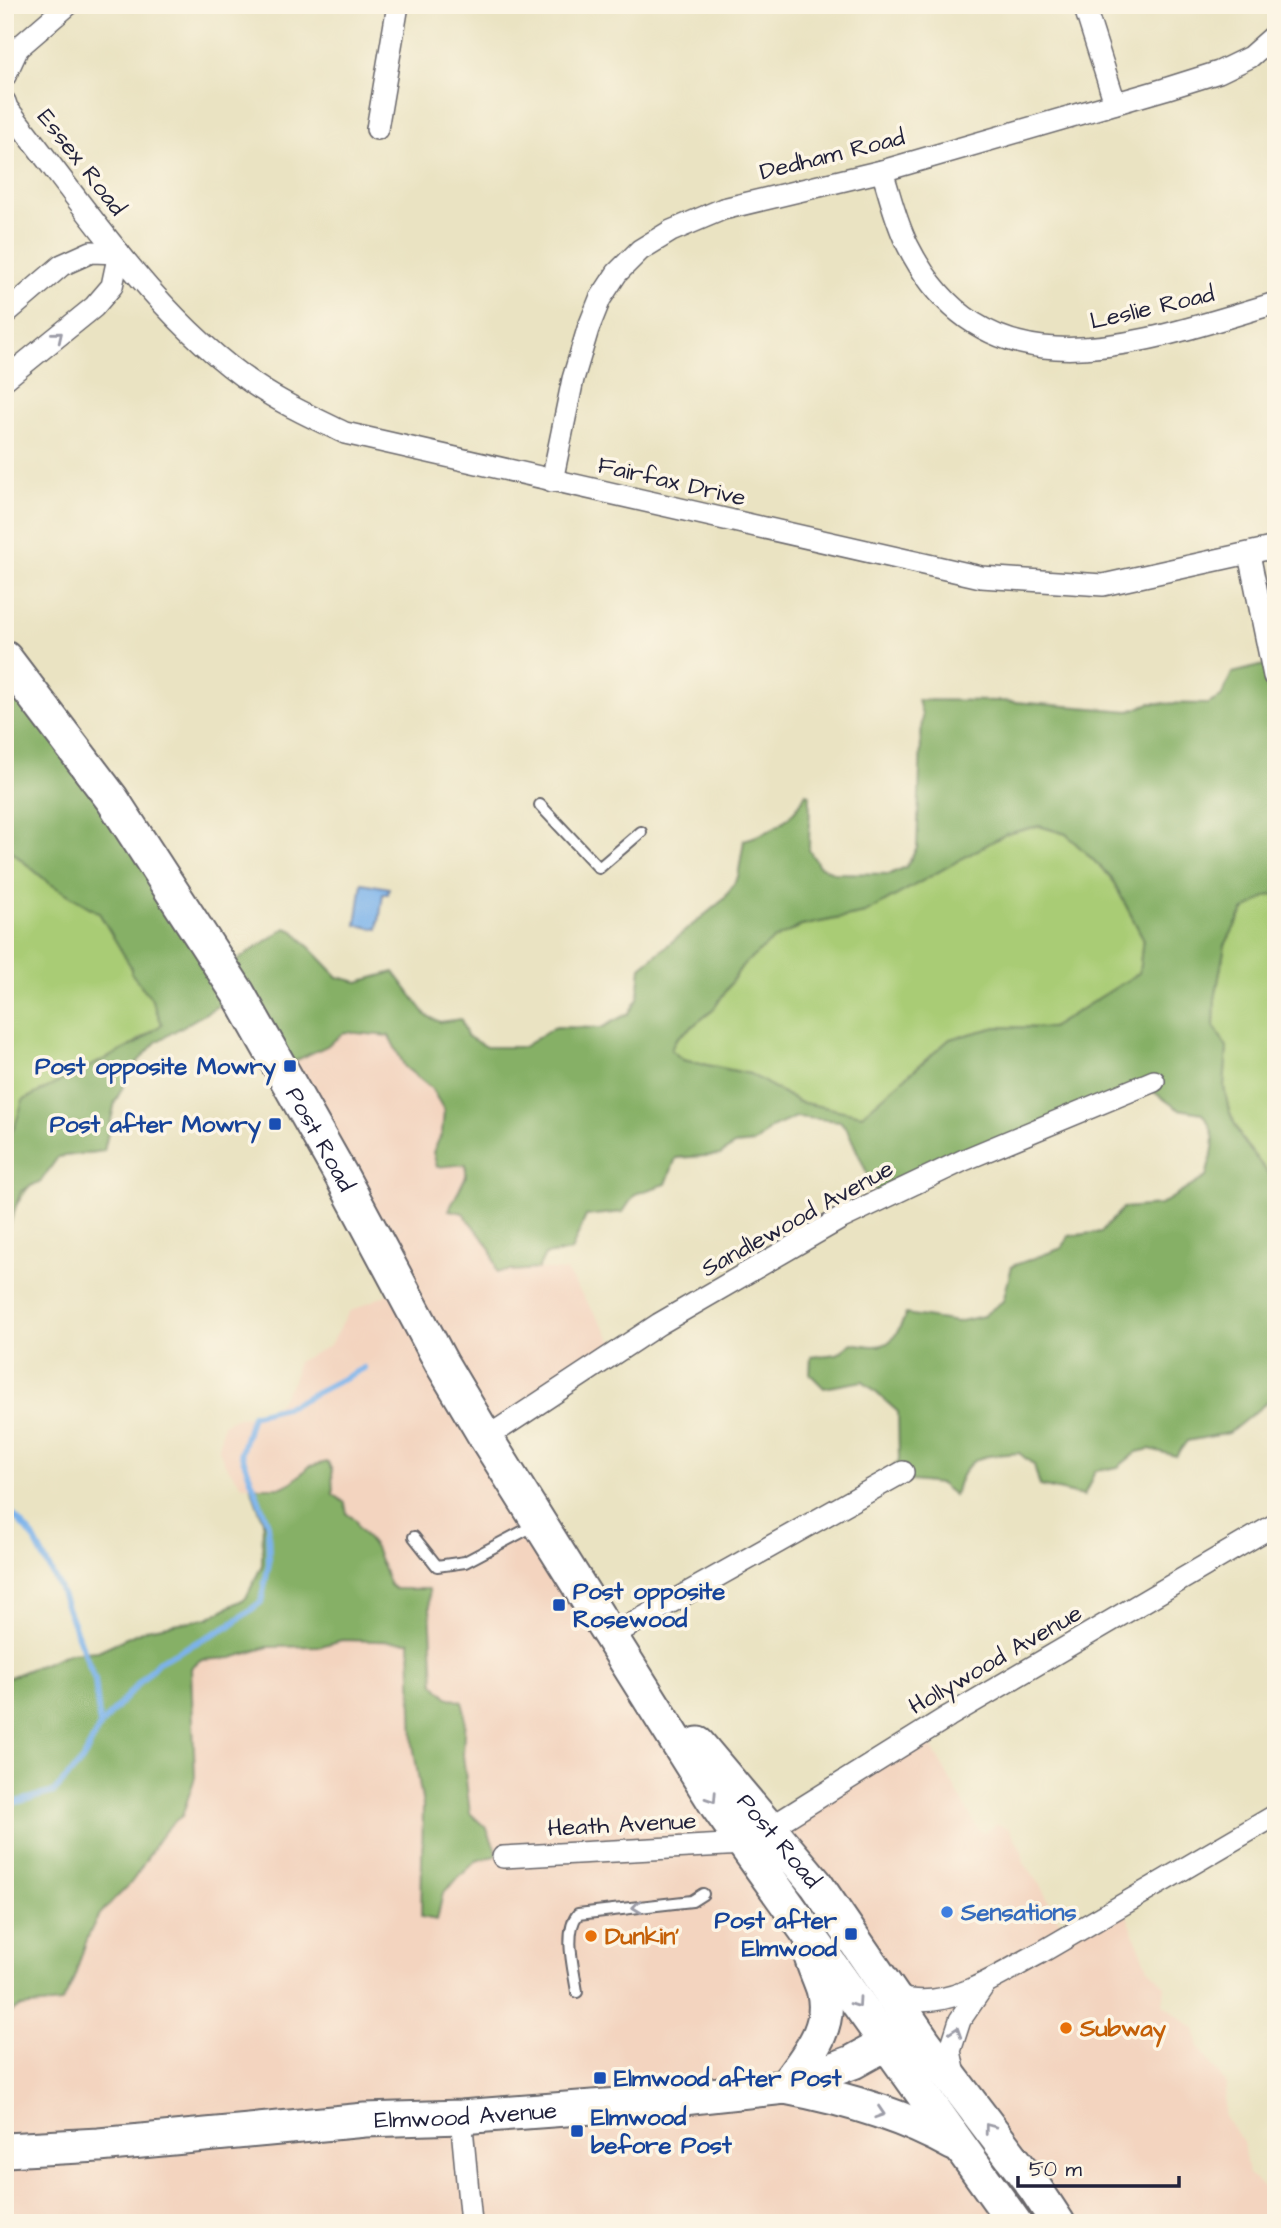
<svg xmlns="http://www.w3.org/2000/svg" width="1281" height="2228" viewBox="0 0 1281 2228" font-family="'Architects Daughter',sans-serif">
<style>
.built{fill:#f3d4bf}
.green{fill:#a9cc75;stroke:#667758;stroke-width:2}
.forest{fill:#86b066;stroke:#546950;stroke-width:2;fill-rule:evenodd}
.water{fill:#7cb3eb;stroke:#4f6a93;stroke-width:2}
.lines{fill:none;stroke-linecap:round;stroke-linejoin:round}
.stream{stroke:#7cb3eb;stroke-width:6}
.service-casing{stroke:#68666a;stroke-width:14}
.minor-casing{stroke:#68666a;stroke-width:24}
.primary-casing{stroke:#68666a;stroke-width:37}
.service{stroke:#fff;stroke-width:10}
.minor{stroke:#fff;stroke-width:21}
.primary{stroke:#fff;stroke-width:33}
.oneway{stroke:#9c9ca7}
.transit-dot{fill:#1a4fb4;stroke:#fcf5e5;stroke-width:2.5}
.shop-dot{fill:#3f7fe0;stroke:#fcf5e5;stroke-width:2.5}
.food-dot{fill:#e8710a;stroke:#fcf5e5;stroke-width:2.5}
.labels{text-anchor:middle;stroke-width:7;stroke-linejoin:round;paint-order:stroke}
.street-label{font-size:24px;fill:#22223b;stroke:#fcf5e5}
.transit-label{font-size:24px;font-weight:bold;fill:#164399;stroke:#fcf5e5;text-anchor:end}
.shop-label{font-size:24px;font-weight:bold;fill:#366cbe;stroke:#fcf5e5;text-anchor:start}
.food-label{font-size:24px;font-weight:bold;fill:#c56008;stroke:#fcf5e5;text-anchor:start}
</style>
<rect width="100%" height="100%" fill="#fcf5e5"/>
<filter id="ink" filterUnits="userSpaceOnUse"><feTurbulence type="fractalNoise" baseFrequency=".0143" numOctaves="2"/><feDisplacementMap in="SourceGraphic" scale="14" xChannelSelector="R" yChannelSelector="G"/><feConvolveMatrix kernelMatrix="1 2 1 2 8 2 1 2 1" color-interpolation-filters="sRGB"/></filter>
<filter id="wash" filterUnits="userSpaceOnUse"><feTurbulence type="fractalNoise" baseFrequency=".00686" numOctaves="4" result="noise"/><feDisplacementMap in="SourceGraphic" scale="28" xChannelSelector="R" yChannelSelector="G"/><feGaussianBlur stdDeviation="1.57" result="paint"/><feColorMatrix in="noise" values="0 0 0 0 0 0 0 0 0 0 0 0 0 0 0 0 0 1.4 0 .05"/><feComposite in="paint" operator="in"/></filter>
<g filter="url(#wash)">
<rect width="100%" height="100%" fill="#eae3c2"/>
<!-- built -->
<path class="built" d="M 345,1032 L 389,1036 L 405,1067 L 431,1088 L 444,1110 L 442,1133 L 433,1152 L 466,1163 L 463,1213 L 491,1250 L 497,1272 L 538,1269 L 566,1271 L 617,1347 L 484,1435 L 745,1840 L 926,1737 L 978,1829 L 985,1832 L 997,1824 L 1009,1828 L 1022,1851 L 1024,1863 L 1037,1880 L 1066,1933 L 1123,1906 L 1148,1968 L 1165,1986 L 1163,2004 L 1195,2029 L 1199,2047 L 1226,2084 L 1224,2117 L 1243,2142 L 1248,2175 L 1268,2189 L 1276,2201 L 1276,2223 L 5,2223 L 5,2016 L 20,2007 L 61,2003 L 68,1995 L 79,1959 L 97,1919 L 132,1881 L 169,1824 L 195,1777 L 191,1668 L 200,1660 L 232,1658 L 268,1647 L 321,1646 L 342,1640 L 410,1642 L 413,1745 L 423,1806 L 421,1917 L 476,1861 L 487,1829 L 470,1814 L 463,1755 L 465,1713 L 433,1683 L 395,1589 L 390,1585 L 375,1548 L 358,1527 L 356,1520 L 347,1514 L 345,1503 L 333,1494 L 332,1471 L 310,1466 L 292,1482 L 282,1487 L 251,1487 L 242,1485 L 224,1463 L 219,1449 L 223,1424 L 238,1417 L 258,1416 L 279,1402 L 293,1381 L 297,1362 L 329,1346 L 349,1312 L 394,1291 L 280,1068 L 327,1046 Z"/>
<!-- green -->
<g class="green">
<path d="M 1039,826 L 1066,834 L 1111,877 L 1143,938 L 1139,973 L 1051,1028 L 997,1027 L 950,1039 L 862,1115 L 799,1102 L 750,1074 L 683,1060 L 670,1050 L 676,1039 L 713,1010 L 742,966 L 774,939 L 801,926 L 865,913 L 1006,834 Z"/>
<path d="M 5,846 L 49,883 L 99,913 L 142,981 L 141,986 L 151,998 L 163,1024 L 130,1046 L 59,1141 L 5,1222 Z"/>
<path d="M 1276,894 L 1276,1184 L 1241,1138 L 1229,1111 L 1224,1087 L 1227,1048 L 1214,1026 L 1215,999 L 1225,945 L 1243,911 L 1267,895 Z"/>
</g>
<!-- forest -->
<g class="forest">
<path d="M 5,659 L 225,968 L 286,928 L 294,931 L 338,977 L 358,982 L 394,972 L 427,1016 L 440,1022 L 461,1019 L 467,1036 L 486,1047 L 523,1047 L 555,1027 L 601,1028 L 629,1013 L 638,998 L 641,967 L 724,899 L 738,877 L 744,840 C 772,832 793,820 806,793 L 810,795 L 809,850 L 819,866 L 835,873 L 890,874 L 906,867 L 917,848 L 922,715 L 918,700 L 1002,701 L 1130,711 L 1150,703 L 1208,704 L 1221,697 L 1232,673 L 1276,662 L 1276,894 L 1267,896 L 1243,911 L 1225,945 L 1215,999 L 1214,1026 L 1227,1048 L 1224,1087 L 1229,1111 L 1241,1138 L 1276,1184 L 1276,1395 L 1229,1433 L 1187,1441 L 1176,1456 L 1150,1449 L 1137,1452 L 1118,1467 L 1095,1471 L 1084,1496 L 1040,1486 L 1034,1465 L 1019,1453 C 978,1457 968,1453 954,1495 L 940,1484 L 893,1479 L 886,1474 L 899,1461 L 898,1412 L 863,1381 L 824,1388 L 810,1374 L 811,1357 L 837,1354 L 852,1343 C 887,1350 892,1346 906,1314 L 957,1322 L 983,1316 L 1003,1301 L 1012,1266 L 1062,1248 L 1069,1236 L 1101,1232 L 1123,1208 L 1160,1205 L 1206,1177 C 1213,1147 1221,1139 1202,1113 L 1178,1109 L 1144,1085 L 878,1197 L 847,1129 L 840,1121 L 796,1117 L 771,1128 L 755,1143 L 734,1145 L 720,1155 L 676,1158 L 666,1184 L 635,1194 L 623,1212 L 586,1216 L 571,1251 L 545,1255 L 538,1269 L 497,1272 L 491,1249 L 463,1213 L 449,1210 L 466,1176 L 466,1164 L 437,1167 L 433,1152 L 442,1133 L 444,1110 L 431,1088 L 405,1067 L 389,1036 L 345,1032 L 327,1046 L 280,1068 L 237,995 L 156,1042 L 133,1067 L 115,1102 L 104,1151 L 58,1157 L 41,1181 L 21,1191 L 5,1239 L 5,1143 L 15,1126 L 23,1100 L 139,1042 L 162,1024 L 151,998 L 131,973 L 131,967 L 99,913 L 49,883 L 5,846 ZM 1039,826 L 1066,834 L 1111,877 L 1143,938 L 1139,973 L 1051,1028 L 997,1027 L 950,1039 L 862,1115 L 799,1102 L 750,1074 L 683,1060 L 671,1050 L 676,1039 L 713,1010 L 742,966 L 774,939 L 801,926 L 865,913 L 1006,834 Z"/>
<path d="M 328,1462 L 332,1471 L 333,1494 L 345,1503 L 347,1514 L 356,1520 L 358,1527 L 375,1548 L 390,1585 L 395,1589 L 429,1589 L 434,1683 L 447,1697 L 462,1702 L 465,1713 L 463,1755 L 470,1813 L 487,1829 L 498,1855 L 476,1861 L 443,1893 L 437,1920 L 421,1917 L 423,1806 L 413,1745 L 410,1642 L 342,1640 L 321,1646 L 268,1647 L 232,1658 L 200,1660 L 191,1668 L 195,1777 L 182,1816 C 159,1830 149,1858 133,1880 C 123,1894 106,1904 97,1919 C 80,1945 79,1979 61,2003 L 20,2007 L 5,2016 L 5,1679 L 70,1653 L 98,1651 L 146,1629 L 208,1618 L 246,1598 L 262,1565 L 263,1521 L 251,1487 L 282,1487 L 292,1482 L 310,1466 Z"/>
</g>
<!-- water -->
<path class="water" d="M 362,883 L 389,888 L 388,894 L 383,894 L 378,929 L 356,925 Z"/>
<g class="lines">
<!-- stream -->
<g class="stream">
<path d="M 5,1506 L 33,1537 L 59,1587 L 95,1680 L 100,1726"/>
<path d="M 5,1805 L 54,1792 L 82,1761 L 100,1726 L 158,1662 L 229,1626 L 261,1602 L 269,1563 L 268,1524 L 241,1453 L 252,1415 L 292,1405 L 364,1368"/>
</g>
</g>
</g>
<g filter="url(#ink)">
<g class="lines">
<!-- service casing -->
<g class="service-casing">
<g id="service">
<path d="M 540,805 L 599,868 L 641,832"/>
<path d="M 414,1537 L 437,1566 L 465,1562 L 537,1524"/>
<path d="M 577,1992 C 574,1970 563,1932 578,1914 L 692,1901 L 703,1894"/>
</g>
</g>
<!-- minor casing -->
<g class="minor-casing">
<g id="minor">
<path d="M 1084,5 L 1115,103"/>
<path d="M 5,76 L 18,48 L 68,5"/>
<path d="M 5,102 L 7,108 C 82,202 155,317 255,385 C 283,404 314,418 345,433 L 981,577 L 1103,585 L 1276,547"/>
<path d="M 377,129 L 398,5"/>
<path d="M 882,171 C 890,195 896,223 908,246 C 988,405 1144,341 1276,303"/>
<path d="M 5,314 L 62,265 L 91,252 L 119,253"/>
<path d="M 5,379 L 94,307 L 112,286 L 119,253"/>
<path d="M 552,481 L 573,379 L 588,329 L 600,299 L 617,273 L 640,250 L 671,231 L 723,209 L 882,171 L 1165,89 L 1219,72 L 1250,57 L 1276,34"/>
<path d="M 1249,554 L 1274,676"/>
<path d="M 486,1438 L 659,1324 L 840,1219 L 964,1160 L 1154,1081"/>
<path d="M 609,1637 L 903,1472"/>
<path d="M 503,1857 L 744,1844 L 949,1716 L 1276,1524"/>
<path d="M 890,1992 C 897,1995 904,2000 911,2000 C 957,2006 1001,1973 1040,1953 L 1276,1815"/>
<path d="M 955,2075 L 950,2051 L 960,2020 L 984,1985"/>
<path d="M 461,2117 L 471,2223"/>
</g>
</g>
<!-- primary casing -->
<g class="primary-casing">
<g id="primary">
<path id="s1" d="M 5,658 L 112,799 L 238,993 L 342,1177 L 442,1364 L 486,1438 L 717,1806 L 1015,2223"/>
<path id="s2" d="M 698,1744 L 816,1884 L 925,2043 L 1035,2188 L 1058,2223"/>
<path d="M 785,2087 C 843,2098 903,2115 954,2144"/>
<path d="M 785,2087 C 806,2057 834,2028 823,1989 C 819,1977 813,1965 810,1953"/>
<path id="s3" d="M 5,2150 L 99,2145 L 365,2120 L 461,2117 L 619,2105 L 785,2087 L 853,2062 L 914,2028"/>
</g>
</g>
<!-- service -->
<use href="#service" class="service"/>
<!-- minor -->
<use href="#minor" class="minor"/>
<!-- primary -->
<use href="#primary" class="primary"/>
</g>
<!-- one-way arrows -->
<defs><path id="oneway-chevron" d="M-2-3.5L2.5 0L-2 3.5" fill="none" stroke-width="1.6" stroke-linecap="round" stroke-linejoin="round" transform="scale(1.75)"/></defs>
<g class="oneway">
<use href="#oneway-chevron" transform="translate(58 336) rotate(-39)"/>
<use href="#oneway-chevron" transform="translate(712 1798) rotate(57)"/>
<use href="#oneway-chevron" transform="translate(637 1907) rotate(174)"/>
<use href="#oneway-chevron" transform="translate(857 2003) rotate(55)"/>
<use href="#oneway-chevron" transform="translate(956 2032) rotate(-72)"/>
<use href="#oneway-chevron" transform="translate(880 2113) rotate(18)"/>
<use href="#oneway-chevron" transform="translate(989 2128) rotate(-127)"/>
</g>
</g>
<!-- markers -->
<g class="transit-dot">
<rect x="283" y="1059" width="14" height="14" rx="3.5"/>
<rect x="268" y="1117" width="14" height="14" rx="3.5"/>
<rect x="552" y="1598" width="14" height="14" rx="3.5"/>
<rect x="844" y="1927" width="14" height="14" rx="3.5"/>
<rect x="593" y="2071" width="14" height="14" rx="3.5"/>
<rect x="570" y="2124" width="14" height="14" rx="3.5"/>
</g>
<circle class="shop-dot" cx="947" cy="1912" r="7"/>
<g class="food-dot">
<circle cx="591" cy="1936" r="7"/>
<circle cx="1066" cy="2028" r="7"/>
</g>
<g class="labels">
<!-- street labels -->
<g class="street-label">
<text transform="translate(832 154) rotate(-14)" y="8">Dedham Road</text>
<text transform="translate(82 162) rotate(52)" y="8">Essex Road</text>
<text transform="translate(1152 307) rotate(-13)" y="8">Leslie Road</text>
<text transform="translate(672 481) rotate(13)" y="8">Fairfax Drive</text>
<text dy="8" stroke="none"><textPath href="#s1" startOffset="576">Post Road</textPath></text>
<text transform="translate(797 1218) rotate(-29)" y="8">Sandlewood Avenue</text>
<text transform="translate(995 1659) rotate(-30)" y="8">Hollywood Avenue</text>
<text transform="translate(622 1824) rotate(-3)" y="8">Heath Avenue</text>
<text dy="8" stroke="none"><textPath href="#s2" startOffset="126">Post Road</textPath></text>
<text dy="8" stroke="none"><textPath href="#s3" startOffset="462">Elmwood Avenue</textPath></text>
</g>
<!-- transit labels -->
<g class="transit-label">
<text x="276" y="1074">Post opposite Mowry</text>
<text x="261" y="1132">Post after Mowry</text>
<text x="573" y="1599" text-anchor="start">Post opposite<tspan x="573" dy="28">Rosewood</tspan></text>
<text x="837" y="1928">Post after<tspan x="837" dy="28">Elmwood</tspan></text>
<text x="614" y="2086" text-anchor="start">Elmwood after Post</text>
<text x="591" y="2125" text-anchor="start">Elmwood<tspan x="591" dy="28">before Post</tspan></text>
</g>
<!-- shop labels -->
<g class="shop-label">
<text x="961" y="1920">Sensations</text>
</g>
<!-- food labels -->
<g class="food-label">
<text x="605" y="1944">Dunkin'</text>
<text x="1080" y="2036">Subway</text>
</g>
</g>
<!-- margin -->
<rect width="1281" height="2228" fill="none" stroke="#fcf5e5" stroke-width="28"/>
<!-- scale -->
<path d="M1018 2176v10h161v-10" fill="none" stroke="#22223b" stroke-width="3.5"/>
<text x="1029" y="2176" font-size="21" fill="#22223b" stroke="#fcf5e5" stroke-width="5" paint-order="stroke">50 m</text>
</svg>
